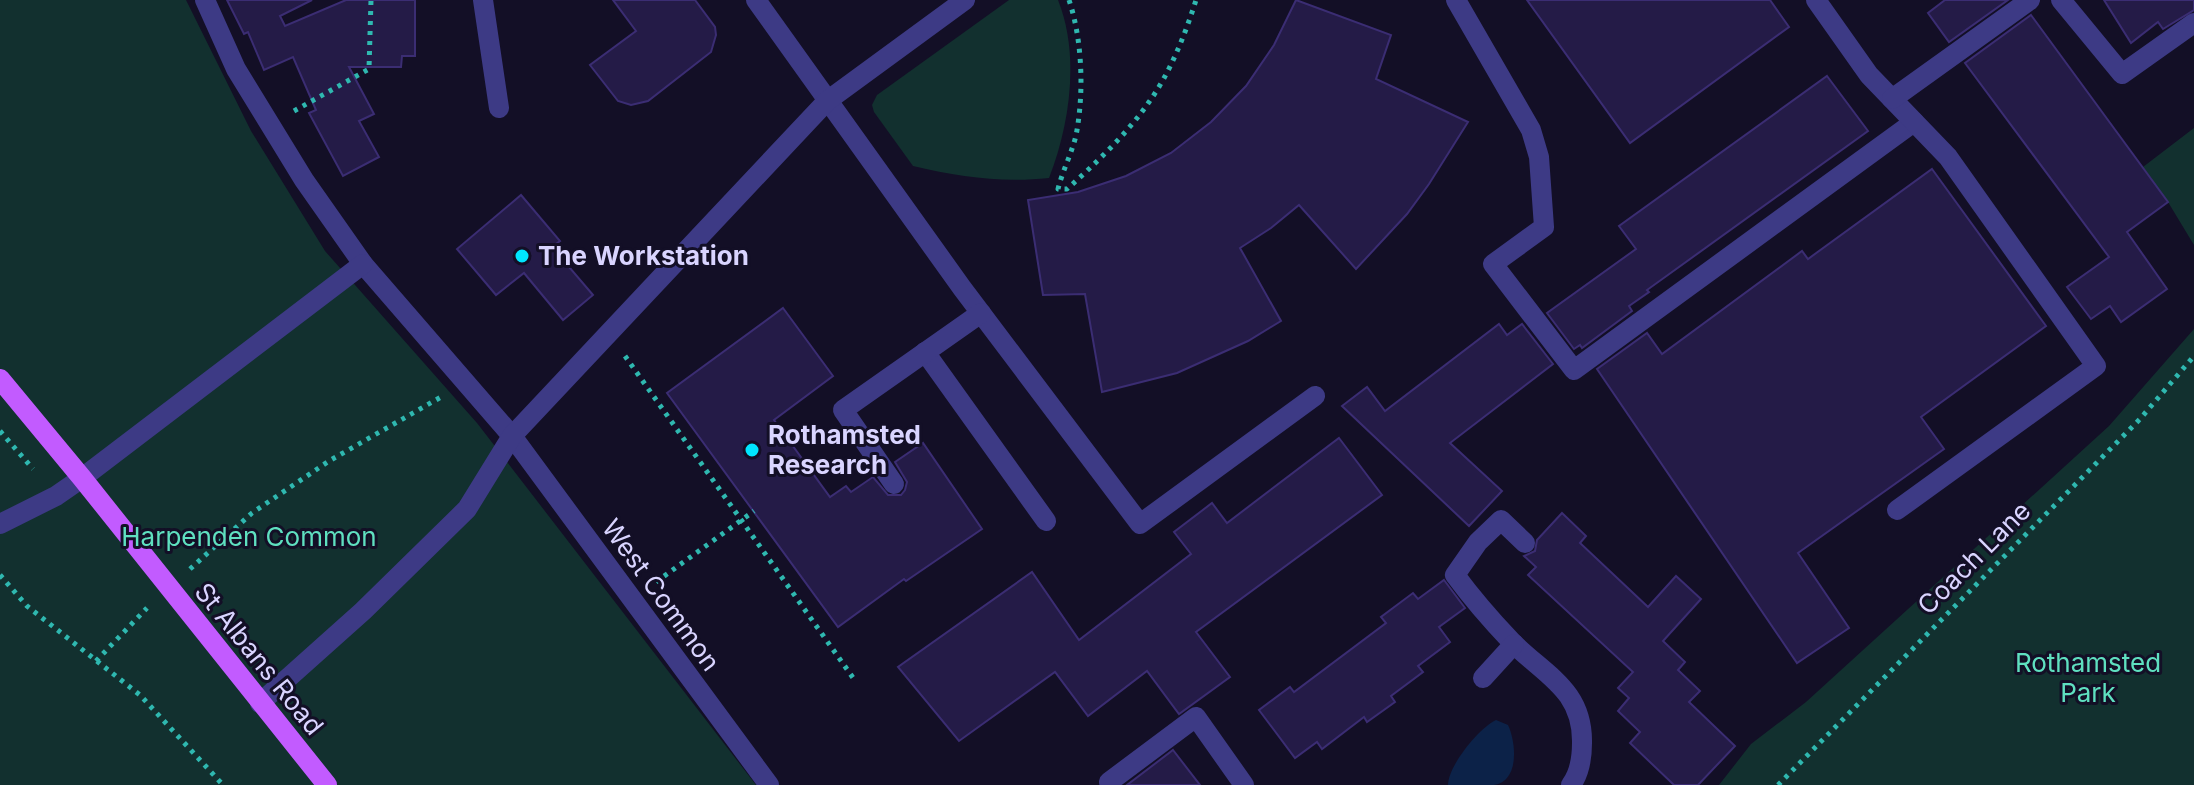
<svg xmlns="http://www.w3.org/2000/svg" width="2194" height="785" viewBox="0 0 2194 785" font-family="Inter,sans-serif">
<style>
.green{fill:#12302f}
.water{fill:#0c2248}
.building{fill:#241b47;stroke:#3b2d73;stroke-width:2}
.lines{fill:none;stroke-linecap:round;stroke-linejoin:round}
.path{stroke:#2fb8b0;stroke-width:5;stroke-dasharray:4 6;stroke-linecap:butt}
.minor{stroke:#3d3a85;stroke-width:20}
.major{stroke:#c25bff;stroke-width:20}
.poi-dot{fill:#00e5ff;stroke:#130f26;stroke-width:3}
.labels{text-anchor:middle;stroke-width:6;stroke-linejoin:round;paint-order:stroke}
.poi-label{font-size:26px;font-weight:bold;fill:#d9d4ff;stroke:#130f26;text-anchor:start}
.park-label{font-size:26px;fill:#5fe0c0;stroke:#130f26}
.street-label{font-size:26px;fill:#d9d4ff;stroke:#130f26}
</style>
<rect width="100%" height="100%" fill="#130f26"/>
<!-- green -->
<g class="green">
<path d="M 0,0 L 186,0 L 251,131 L 325,251 L 477,423 L 756,785 L 0,785 Z"/>
<path d="M 1009,0 L 1058,0 C 1080,55 1070,124 1049,178 C 1001,183 960,177 913,166 L 874,112 L 872,105 L 877,95 Z"/>
<path d="M 2194,128 L 2194,245 L 2168,202 L 2143,167 Z"/>
<path d="M 2194,329 L 2194,785 L 1719,785 L 1751,744 L 1806,702 L 2109,426 Z"/>
</g>
<!-- water -->
<path class="water" d="M 1496,720 L 1508,725 C 1516,742 1520,781 1494,785 C 1479,785 1463,785 1448,785 C 1448,766 1479,728 1496,720 Z"/>
<!-- building -->
<g class="building">
<path d="M 227,0 L 312,0 L 280,16 L 285,26 L 346,0 L 415,0 L 415,56 L 402,56 L 401,67 L 349,67 L 374,114 L 359,121 L 379,157 L 343,176 L 309,113 L 316,110 L 293,57 L 264,70 L 248,32 L 244,34 Z"/>
<path d="M 613,0 L 695,0 L 715,27 L 716,35 L 711,52 L 648,101 L 631,105 L 618,101 L 590,65 L 636,31 Z"/>
<path d="M 1296,0 L 1391,35 L 1376,79 L 1468,122 L 1429,184 L 1407,214 L 1356,269 L 1299,205 L 1271,228 L 1240,248 L 1281,321 L 1248,341 L 1177,373 L 1102,392 L 1085,294 L 1043,295 L 1028,200 L 1078,192 L 1126,176 L 1171,153 L 1211,122 L 1246,86 L 1274,45 Z"/>
<path d="M 1527,0 L 1770,0 L 1789,27 L 1630,143 Z"/>
<path d="M 1945,0 L 2008,0 L 1949,42 L 1928,13 Z"/>
<path d="M 2104,0 L 2194,0 L 2194,10 L 2163,29 L 2158,22 L 2131,43 Z"/>
<path d="M 2031,15 L 2168,202 L 2127,232 L 2167,289 L 2121,322 L 2110,306 L 2091,319 L 2067,287 L 2109,257 L 1965,63 Z"/>
<path d="M 1827,76 L 1868,131 L 1647,290 L 1649,292 L 1629,306 L 1632,311 L 1582,348 L 1580,345 L 1574,349 L 1547,313 L 1636,249 L 1619,226 Z"/>
<path d="M 1932,169 L 2046,326 L 1921,417 L 1944,449 L 1798,553 L 1849,628 L 1797,663 L 1597,369 L 1647,333 L 1662,354 L 1802,251 L 1808,259 Z"/>
<path d="M 521,195 L 560,241 L 552,247 L 593,295 L 563,320 L 524,273 L 496,295 L 457,249 Z"/>
<path d="M 783,308 L 833,376 L 774,420 L 830,497 L 846,486 L 851,492 L 873,477 L 888,495 L 901,495 L 905,490 L 907,482 L 895,462 L 923,443 L 982,529 L 906,581 L 904,579 L 838,627 L 667,393 Z"/>
<path d="M 1499,324 L 1507,335 L 1522,324 L 1553,364 L 1450,443 L 1502,491 L 1469,526 L 1342,406 L 1367,387 L 1385,411 Z"/>
<path d="M 1339,438 L 1382,495 L 1196,632 L 1230,677 L 1179,714 L 1147,671 L 1088,716 L 1055,672 L 959,741 L 898,667 L 1032,572 L 1079,640 L 1191,554 L 1174,532 L 1212,503 L 1227,523 Z"/>
<path d="M 1562,513 L 1586,536 L 1580,543 L 1648,607 L 1676,576 L 1701,599 L 1663,641 L 1685,662 L 1678,670 L 1700,691 L 1689,702 L 1735,746 L 1698,785 L 1674,785 L 1630,743 L 1640,732 L 1618,711 L 1629,698 L 1618,688 L 1633,672 L 1528,575 L 1536,567 L 1524,556 L 1535,551 L 1537,540 Z"/>
<path d="M 1444,580 L 1465,608 L 1439,627 L 1450,642 L 1418,666 L 1423,672 L 1391,696 L 1395,702 L 1367,722 L 1364,717 L 1322,749 L 1317,742 L 1295,758 L 1259,710 L 1290,687 L 1294,692 L 1386,623 L 1381,617 L 1413,593 L 1418,599 Z"/>
<path d="M 1173,750 L 1200,785 L 1127,785 Z"/>
</g>
<g class="lines">
<!-- path -->
<g class="path">
<path d="M 1069,0 C 1082,39 1084,89 1077,130 C 1074,149 1063,169 1058,189 L 1067,189 C 1096,163 1127,134 1149,102 C 1170,73 1185,35 1196,0"/>
<path d="M 294,111 L 369,69 L 371,0"/>
<path d="M 625,356 L 856,682"/>
<path d="M 0,431 L 33,469"/>
<path d="M 190,569 L 252,513 L 329,461 L 441,397"/>
<path d="M 0,575 L 27,606 L 140,695 L 223,785"/>
<path d="M 656,582 L 754,511"/>
<path d="M 96,661 L 147,608"/>
<path d="M 1778,785 L 2140,419 L 2194,356"/>
</g>
<!-- minor -->
<g class="minor">
<path d="M 205,0 L 236,69 L 304,180 L 363,264 L 512,436 L 769,785"/>
<path d="M 483,0 L 499,108"/>
<path d="M 756,0 L 962,288 L 1140,524 L 1315,396"/>
<path d="M 1456,0 L 1531,130 L 1539,157 L 1544,227 L 1493,264 L 1574,370 L 1914,122"/>
<path d="M 1816,0 L 1869,75 L 1948,157 L 2096,366 L 1897,510"/>
<path d="M 2061,0 L 2122,74 L 2194,23"/>
<path d="M 1892,99 L 2030,0"/>
<path d="M 925,352 L 1046,521"/>
<path d="M 894,484 L 843,410 L 981,313"/>
<path d="M 0,524 L 56,496 L 82,478 L 363,264"/>
<path d="M 1525,543 L 1501,520 L 1478,542 L 1455,575 C 1472,598 1491,620 1511,641 C 1544,675 1583,689 1582,743 C 1582,757 1579,774 1571,785"/>
<path d="M 1483,678 L 1514,644"/>
<path d="M 260,703 L 363,611 L 467,509 L 512,436 L 827,101 L 965,0"/>
<path d="M 1109,782 L 1196,717 L 1244,785"/>
</g>
<!-- major -->
<path class="major" d="M 0,379 L 82,478 L 327,785"/>
</g>
<!-- markers -->
<g class="poi-dot">
<circle cx="522" cy="256" r="8"/>
<circle cx="752" cy="450" r="8"/>
</g>
<g class="labels">
<!-- poi labels -->
<g class="poi-label">
<text x="538" y="265">The Workstation</text>
<text x="768" y="444">Rothamsted<tspan x="768" dy="30">Research</tspan></text>
</g>
<!-- park labels -->
<g class="park-label">
<text x="249" y="546">Harpenden Common</text>
<text x="2088" y="672">Rothamsted<tspan x="2088" dy="30">Park</tspan></text>
</g>
<!-- street labels -->
<g class="street-label">
<text transform="translate(1974 558) rotate(-45)" y="9">Coach Lane</text>
<text transform="translate(661 595) rotate(54)" y="9">West Common</text>
<text transform="translate(259 659) rotate(51)" y="9">St Albans Road</text>
</g>
</g>
</svg>
